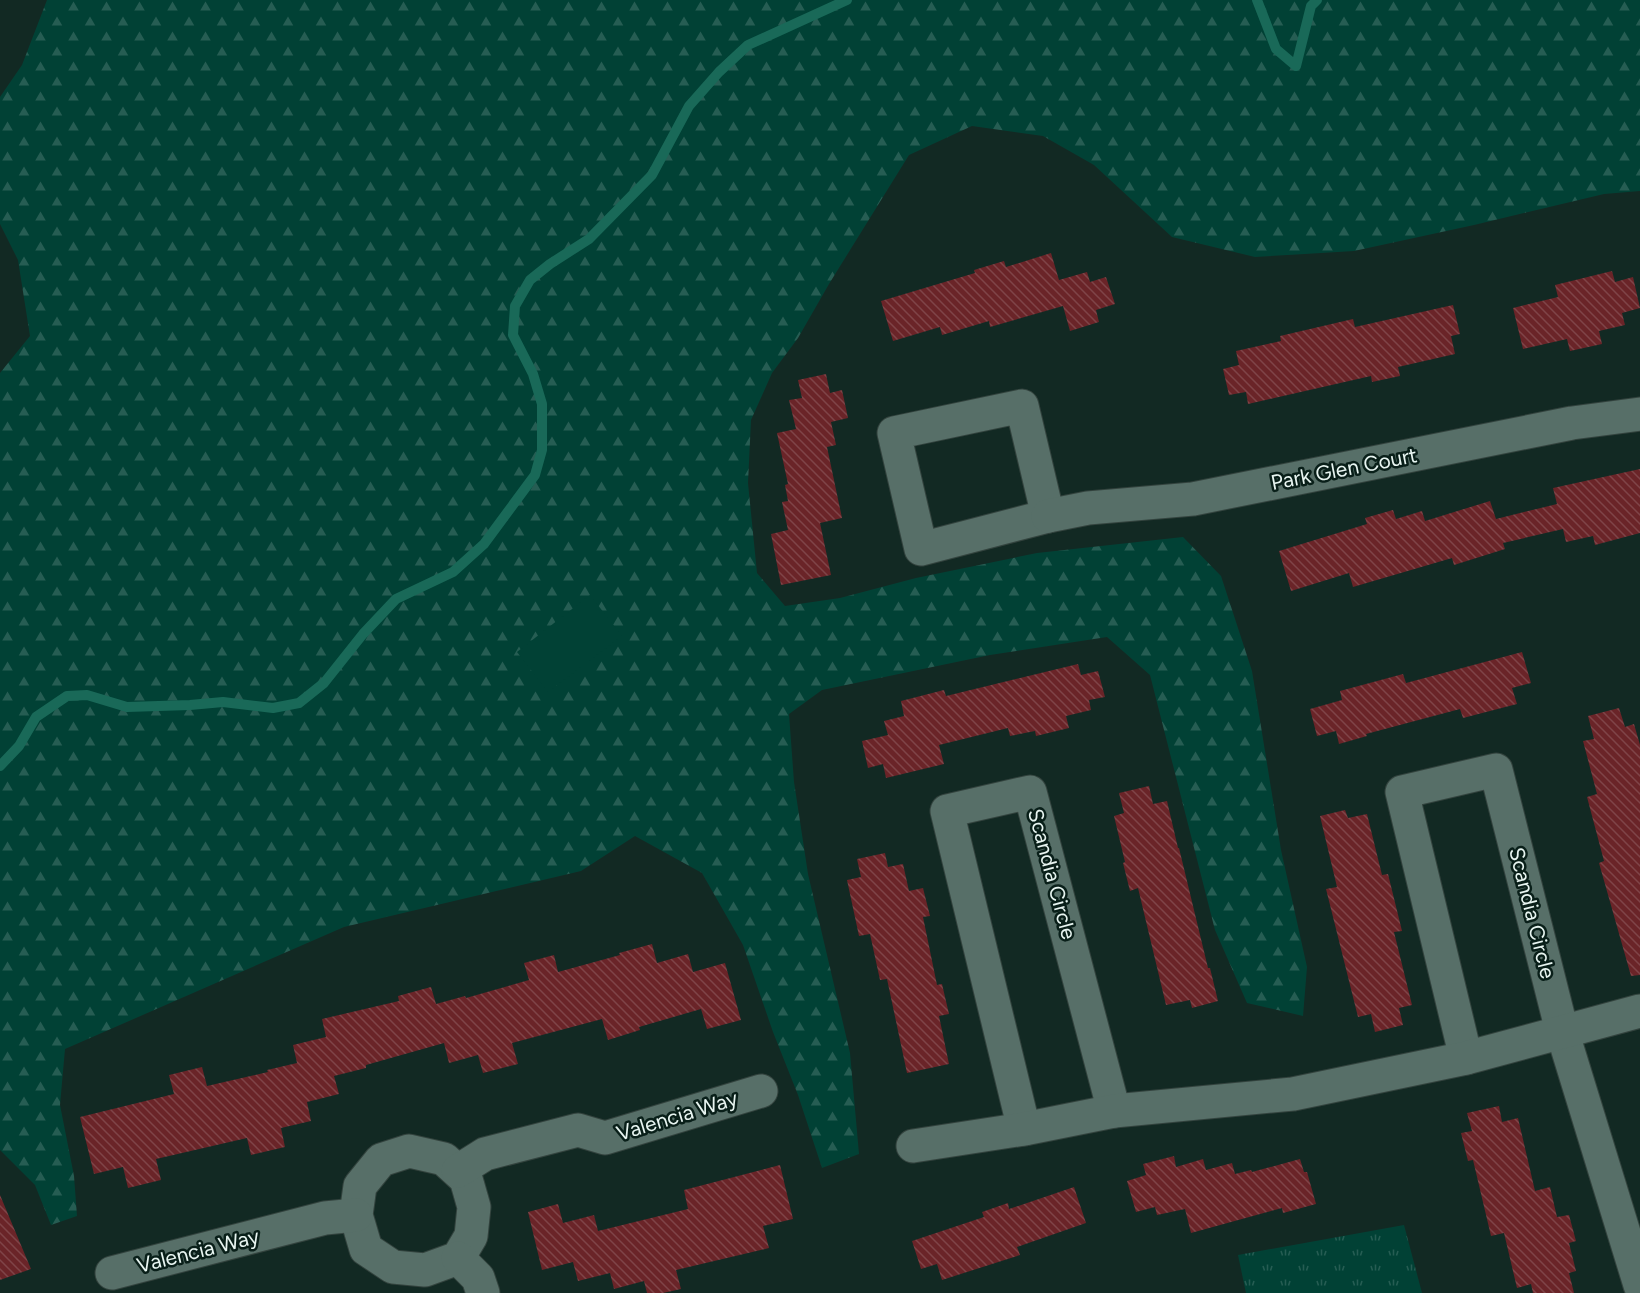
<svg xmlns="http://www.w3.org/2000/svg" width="1640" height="1293" viewBox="0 0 1640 1293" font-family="Figtree,sans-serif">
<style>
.grass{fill:url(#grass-tufts)}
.forest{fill:url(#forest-firs)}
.garden{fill:#014135}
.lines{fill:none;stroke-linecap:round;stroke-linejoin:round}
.stream{stroke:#196958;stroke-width:10}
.building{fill:url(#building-back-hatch)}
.minor-casing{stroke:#33433e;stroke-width:35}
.minor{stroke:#576f68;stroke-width:33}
.labels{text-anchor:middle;stroke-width:5;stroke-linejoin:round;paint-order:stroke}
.street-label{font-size:21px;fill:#e8f5f1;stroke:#091f19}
</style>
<defs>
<pattern id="grass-tufts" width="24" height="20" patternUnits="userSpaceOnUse" patternTransform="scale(1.5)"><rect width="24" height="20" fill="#014135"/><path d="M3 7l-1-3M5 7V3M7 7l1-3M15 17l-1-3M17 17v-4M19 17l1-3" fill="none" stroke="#265d53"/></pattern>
<pattern id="forest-firs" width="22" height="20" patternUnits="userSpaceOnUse" patternTransform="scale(1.5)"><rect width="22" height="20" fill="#014135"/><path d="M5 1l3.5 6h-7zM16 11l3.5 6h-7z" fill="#265d53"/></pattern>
<pattern id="building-back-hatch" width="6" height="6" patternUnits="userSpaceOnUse" patternTransform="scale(1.5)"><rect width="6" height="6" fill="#6a2428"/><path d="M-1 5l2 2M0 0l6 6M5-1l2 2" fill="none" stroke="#7f4448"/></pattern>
</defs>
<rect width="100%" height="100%" fill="#122923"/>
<!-- grass -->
<path class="grass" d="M 1404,1225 L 1422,1293 L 1246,1293 L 1238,1255 Z"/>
<!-- forest -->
<path class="forest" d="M 47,0 L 1640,0 L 1640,191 L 1604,194 L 1474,225 L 1354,251 L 1255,257 L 1172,237 L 1094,165 L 1043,136 L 972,126 L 909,155 L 829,284 L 798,338 L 772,373 L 751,420 L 748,483 L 757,573 L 785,606 L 840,598 L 916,578 L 1037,553 L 1183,537 L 1221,576 L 1252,671 L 1281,850 L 1307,967 L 1303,1016 L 1247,1003 L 1215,930 L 1150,675 L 1107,637 L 990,655 L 822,690 L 789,714 L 794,782 L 808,874 L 850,1053 L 859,1154 L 822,1168 L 798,1095 L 773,1032 L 743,945 L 702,873 L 635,836 L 581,871 L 344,927 L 65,1049 L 60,1105 L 74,1176 L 77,1216 L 51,1225 L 35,1185 L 0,1150 L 0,373 L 30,336 L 18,260 L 0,224 L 0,97 L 22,65 Z"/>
<!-- garden -->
<path class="garden" d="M 590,595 L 622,636 L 548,692 L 517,652 Z"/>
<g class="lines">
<!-- stream -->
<g class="stream">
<path d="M 1257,0 L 1276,49 L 1296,66 L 1311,6 L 1317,0"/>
<path d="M 0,766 L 19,746 L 36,717 L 67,696 L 87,695 L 127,707 L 190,705 L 223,702 L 273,708 L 299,703 L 324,683 L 363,634 L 396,599 L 453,572 L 484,544 L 535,475 L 542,450 L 542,404 L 533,374 L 513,335 L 515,306 L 530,280 L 550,264 L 589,239 L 652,175 L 689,106 L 719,72 L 748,45 L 847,0"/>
</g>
</g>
<!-- building -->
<g class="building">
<path d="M 1051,253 L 1059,280 L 1087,272 L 1090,282 L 1106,277 L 1115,304 L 1096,310 L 1099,322 L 1070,331 L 1063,306 L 990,327 L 989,321 L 942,335 L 940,327 L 893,341 L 881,301 L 975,273 L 974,270 L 1004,261 L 1006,267 Z"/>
<path d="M 1612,271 L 1615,282 L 1633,277 L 1640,308 L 1622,313 L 1625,325 L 1599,331 L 1602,344 L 1570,351 L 1567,339 L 1523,349 L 1513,308 L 1558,297 L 1555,285 Z"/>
<path d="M 1453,305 L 1460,334 L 1451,336 L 1455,354 L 1398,367 L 1400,376 L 1372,382 L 1371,376 L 1248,404 L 1246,392 L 1229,395 L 1223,369 L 1239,365 L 1236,351 L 1281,341 L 1280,336 L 1353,319 L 1355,327 Z"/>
<path d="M 826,374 L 830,393 L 842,390 L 848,418 L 831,422 L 836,445 L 827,447 L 842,518 L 820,523 L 831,575 L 781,585 L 771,534 L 788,530 L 782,502 L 788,501 L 785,485 L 788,484 L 777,433 L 796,429 L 789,400 L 802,398 L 798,380 Z"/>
<path d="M 1640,469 L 1640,533 L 1595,545 L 1593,536 L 1566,542 L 1563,529 L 1503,543 L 1505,549 L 1454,565 L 1452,558 L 1353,587 L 1349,573 L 1291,591 L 1279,551 L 1367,524 L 1365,518 L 1393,510 L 1396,519 L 1422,511 L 1425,521 L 1490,501 L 1496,519 L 1557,504 L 1553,488 Z"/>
<path d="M 1522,652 L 1531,683 L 1512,688 L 1517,704 L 1463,718 L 1460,709 L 1366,734 L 1367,736 L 1339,744 L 1336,731 L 1317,736 L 1310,709 L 1342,700 L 1340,691 L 1403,674 L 1406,683 Z"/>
<path d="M 1078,664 L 1081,675 L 1098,671 L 1105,697 L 1089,700 L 1091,710 L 1066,716 L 1069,728 L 1036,736 L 1035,731 L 1010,736 L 1008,728 L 939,745 L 944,764 L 886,778 L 883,764 L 868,768 L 862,741 L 888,735 L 884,721 L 904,716 L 901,701 L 944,690 L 946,696 Z"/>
<path d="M 1619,708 L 1625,727 L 1634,724 L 1640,745 L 1640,975 L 1631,976 L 1599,863 L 1604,861 L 1587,797 L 1597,794 L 1583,741 L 1594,739 L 1588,716 Z"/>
<path d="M 1149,786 L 1153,804 L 1167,801 L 1178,848 L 1179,848 L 1208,968 L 1210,968 L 1218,1001 L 1192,1008 L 1190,1000 L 1166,1005 L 1138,888 L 1130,891 L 1123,863 L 1125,862 L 1114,816 L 1124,813 L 1119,793 Z"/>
<path d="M 1345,810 L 1348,818 L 1367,814 L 1382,875 L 1388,874 L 1402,931 L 1394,932 L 1412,1005 L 1399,1008 L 1403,1025 L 1375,1032 L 1371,1014 L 1358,1017 L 1326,889 L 1337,887 L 1320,816 Z"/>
<path d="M 885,853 L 888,867 L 903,864 L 909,891 L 923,888 L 930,916 L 923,917 L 937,985 L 942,984 L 949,1014 L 939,1016 L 949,1064 L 907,1073 L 887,979 L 880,980 L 870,934 L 859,936 L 847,880 L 861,877 L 857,859 Z"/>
<path d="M 652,944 L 657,963 L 688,954 L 693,972 L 725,963 L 741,1020 L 707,1029 L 701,1009 L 639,1027 L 640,1030 L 608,1040 L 602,1019 L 512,1043 L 518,1064 L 483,1073 L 478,1055 L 449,1063 L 444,1043 L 366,1065 L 366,1068 L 334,1076 L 339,1094 L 307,1102 L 311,1121 L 281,1128 L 285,1147 L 251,1155 L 247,1138 L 156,1159 L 161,1180 L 128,1188 L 123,1167 L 94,1174 L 80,1117 L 174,1094 L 169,1075 L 202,1067 L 207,1086 L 268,1072 L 267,1070 L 297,1063 L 293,1045 L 326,1037 L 322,1019 L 399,1001 L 398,996 L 431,987 L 436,1004 L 465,996 L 466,998 L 529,980 L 524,963 L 554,955 L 558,972 L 620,955 L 619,953 Z"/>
<path d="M 1499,1106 L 1502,1122 L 1518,1118 L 1535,1191 L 1550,1187 L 1557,1217 L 1569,1215 L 1576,1241 L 1569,1243 L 1576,1271 L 1569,1273 L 1574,1293 L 1533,1293 L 1531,1284 L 1517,1288 L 1504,1233 L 1491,1236 L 1473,1160 L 1468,1161 L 1461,1133 L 1472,1131 L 1467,1113 Z"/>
<path d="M 1174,1156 L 1176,1167 L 1203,1159 L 1206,1170 L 1232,1163 L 1235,1174 L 1251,1170 L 1252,1172 L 1300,1159 L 1304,1172 L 1307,1172 L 1316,1204 L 1283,1213 L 1282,1208 L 1191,1233 L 1185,1209 L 1157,1215 L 1155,1207 L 1136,1212 L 1127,1181 L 1146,1175 L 1143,1164 Z"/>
<path d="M 780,1165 L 793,1219 L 763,1226 L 769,1248 L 676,1270 L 681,1289 L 663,1293 L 647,1293 L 644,1281 L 614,1289 L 610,1273 L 578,1281 L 573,1262 L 542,1270 L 528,1212 L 558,1204 L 563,1223 L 594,1215 L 598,1231 L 688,1209 L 684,1190 Z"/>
<path d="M 1074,1187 L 1086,1223 L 1017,1247 L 1020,1255 L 942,1280 L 937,1264 L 921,1269 L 912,1241 L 984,1217 L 982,1212 L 1008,1203 L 1009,1209 Z"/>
<path d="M 0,1195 L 31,1269 L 0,1280 Z"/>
</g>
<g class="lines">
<!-- minor casing -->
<g class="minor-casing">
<g id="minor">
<path d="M 1022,406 L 1048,516 L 921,549 L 894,433 Z"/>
<path d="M 1048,516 L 1088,508 L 1193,499 L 1572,423 L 1640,414"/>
<path d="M 1466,1058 L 1402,792 L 1496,770 L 1562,1031 L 1640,1285"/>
<path d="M 1024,1129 L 947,811 L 1030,792 L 1114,1111"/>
<path d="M 913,1146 L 1024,1129 L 1114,1111 L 1293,1094 L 1466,1058 L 1640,1011"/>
<path d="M 409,1151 L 444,1159 L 466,1179 L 474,1207 L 471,1236 L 458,1258 L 425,1270 L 393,1267 L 366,1249 L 356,1215 L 360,1186 L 381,1160 Z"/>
<path d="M 458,1171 L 485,1154 L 578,1130 L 605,1138 L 761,1091"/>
<path d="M 458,1258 L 478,1278 L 483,1293"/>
<path d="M 112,1273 L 325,1218 L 356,1215"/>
</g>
</g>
<!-- minor -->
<use href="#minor" class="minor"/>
</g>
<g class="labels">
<!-- street labels -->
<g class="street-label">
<text transform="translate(1344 469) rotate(-11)" y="7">Park Glen Court</text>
<text transform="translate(1052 874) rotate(75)" y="7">Scandia Circle</text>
<text transform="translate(1532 913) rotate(76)" y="7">Scandia Circle</text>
<text transform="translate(677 1116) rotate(-17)" y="7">Valencia Way</text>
<text transform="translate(198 1251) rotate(-14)" y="7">Valencia Way</text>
</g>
</g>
</svg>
